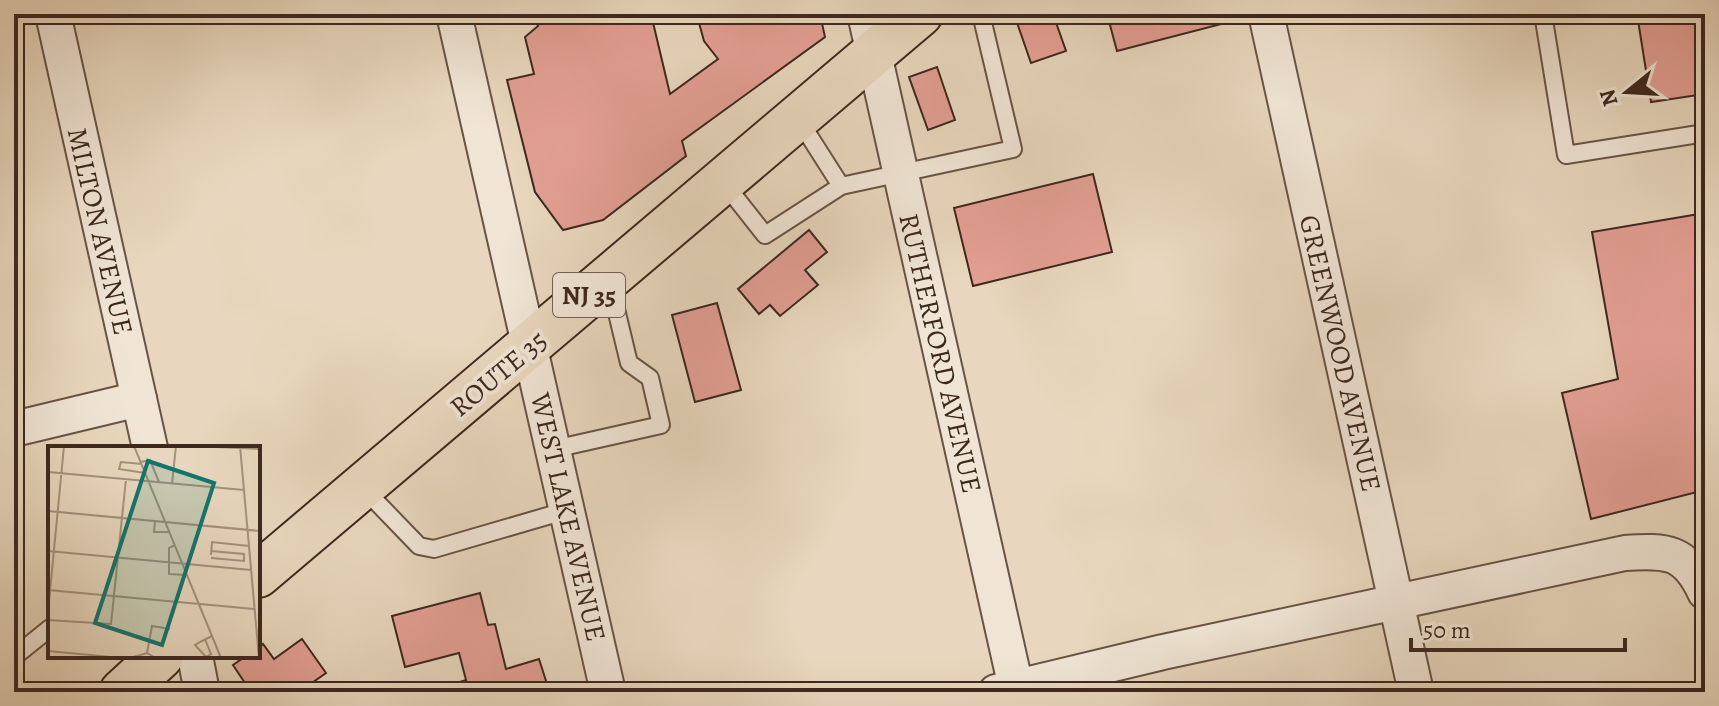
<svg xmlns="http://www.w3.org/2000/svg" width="1719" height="706" viewBox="0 0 1719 706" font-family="Alegreya,serif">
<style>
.building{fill:#e39f94;stroke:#3d281d;stroke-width:2}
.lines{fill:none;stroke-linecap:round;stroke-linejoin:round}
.lane-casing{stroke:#685445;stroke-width:20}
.street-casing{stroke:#685445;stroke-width:38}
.primary-casing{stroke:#3d281d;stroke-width:48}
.lane{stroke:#f0e5d5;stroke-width:16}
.street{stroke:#f0e5d5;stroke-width:34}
.primary{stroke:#e8d7be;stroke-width:44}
.labels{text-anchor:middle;stroke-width:8;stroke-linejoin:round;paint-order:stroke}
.shield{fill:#f0e5d5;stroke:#736154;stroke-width:2}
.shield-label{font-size:26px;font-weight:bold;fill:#3d281d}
.street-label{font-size:28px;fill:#3d281d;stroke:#f0e5d5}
.inset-road{fill:none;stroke:#a4917e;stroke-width:2}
.view{fill:#0f766e;fill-opacity:0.15;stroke:#0f766e;stroke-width:4}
.inset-edge{fill:none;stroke:#3d281d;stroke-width:4}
</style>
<rect width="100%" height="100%" fill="#e8d7be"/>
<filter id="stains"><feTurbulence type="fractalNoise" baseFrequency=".0025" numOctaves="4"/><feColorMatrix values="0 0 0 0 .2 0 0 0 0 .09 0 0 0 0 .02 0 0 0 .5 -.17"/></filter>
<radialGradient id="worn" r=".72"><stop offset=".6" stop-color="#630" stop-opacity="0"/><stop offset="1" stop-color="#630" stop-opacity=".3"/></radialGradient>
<!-- building -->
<g class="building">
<path d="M 535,14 L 651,14 L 670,94 L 718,59 L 704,41 L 699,23 L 711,14 L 820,14 L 825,37 L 682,141 L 686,156 L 603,220 L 563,230 L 535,192 L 507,80 L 534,74 L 525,37 L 538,26 Z"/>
<path d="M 1014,14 L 1053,14 L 1066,51 L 1031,63 Z"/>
<path d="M 1107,14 L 1228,14 L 1229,22 L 1117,51 Z"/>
<path d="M 1637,14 L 1705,14 L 1705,94 L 1651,102 Z"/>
<path d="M 937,67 L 955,120 L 928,130 L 909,77 Z"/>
<path d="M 1093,174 L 1112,252 L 973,286 L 954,208 Z"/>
<path d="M 1705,213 L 1705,490 L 1591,519 L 1562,393 L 1618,379 L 1592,232 Z"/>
<path d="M 809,230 L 827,252 L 805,270 L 818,285 L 780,316 L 770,305 L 759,314 L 738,289 Z"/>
<path d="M 717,303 L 741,390 L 695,402 L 672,315 Z"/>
<path d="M 480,593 L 488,625 L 495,624 L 506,669 L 539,659 L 547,684 L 519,692 L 449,692 L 448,686 L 466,680 L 459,653 L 405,667 L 392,616 Z"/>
<path d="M 302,639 L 326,673 L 299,692 L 251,692 L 233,665 L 246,656 L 258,656 L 258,648 L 263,644 L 274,659 Z"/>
</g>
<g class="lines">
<!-- lane casing -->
<g class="lane-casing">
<g id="lane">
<path d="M 1543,14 L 1566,155 L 1705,133"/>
<path d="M 799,120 L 841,186"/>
<path d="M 724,183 L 765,235 L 841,186 L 1013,149 L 981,14"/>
<path d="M 554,449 L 661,425 L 650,378 L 629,363 L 610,284"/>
<path d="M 364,489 L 419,546 L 434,549 L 568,510"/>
<path d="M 14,657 L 50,628"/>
</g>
</g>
<!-- street casing -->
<g class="street-casing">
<g id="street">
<path d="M 53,14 L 150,448"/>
<path d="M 454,14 L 608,692"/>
<path d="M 865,14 L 1017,692"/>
<path d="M 1266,14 L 1416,692"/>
<path d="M 14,429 L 139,399"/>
<path d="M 195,656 L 202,692"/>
<path d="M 996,692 L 1163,652 L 1625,553 C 1667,550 1686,551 1705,592"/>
</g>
</g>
<!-- primary casing -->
<g class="primary-casing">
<g id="primary">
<path d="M 258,575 L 920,14"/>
<path d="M 122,692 L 161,656"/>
</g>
</g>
<!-- lane -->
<use href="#lane" class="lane"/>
<!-- street -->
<use href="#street" class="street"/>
<!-- primary -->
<use href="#primary" class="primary"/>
</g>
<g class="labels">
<!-- shield labels -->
<rect class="shield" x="553" y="273" width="72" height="44" rx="6"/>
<g class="shield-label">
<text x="589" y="304">NJ 35</text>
</g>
<!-- street labels -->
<g class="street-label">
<text transform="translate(101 231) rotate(77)" y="10">MILTON AVENUE</text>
<text transform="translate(941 353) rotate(77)" y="10">RUTHERFORD AVENUE</text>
<text transform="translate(1341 353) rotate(77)" y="10">GREENWOOD AVENUE</text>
<text transform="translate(498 373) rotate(-40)" y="10">ROUTE 35</text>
<text transform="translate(569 517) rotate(77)" y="10">WEST LAKE AVENUE</text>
</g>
</g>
<!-- overview -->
<g transform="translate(48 446)">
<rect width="212" height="212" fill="#e8d7be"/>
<path class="inset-road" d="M 86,0 L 173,212M 143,0 L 212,3M 192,0 L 211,212M 93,16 L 102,14 L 111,36M 94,18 L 73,16 L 71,23 L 97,27M 0,26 L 196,44M 124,38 L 128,0M 0,65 L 212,85M 107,75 L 106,86 L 121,86M 127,99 L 121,102 L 121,128 L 139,129M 0,105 L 203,124M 163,109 L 164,96 L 201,100M 163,112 L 196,115 L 196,108 L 163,105M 0,144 L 206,163M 0,166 L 16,0M 0,174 L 63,178 L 78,33M 157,193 L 163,208 L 158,211 L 147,199 L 154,195 L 164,190M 0,205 L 74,212M 99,207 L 104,180 L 122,183M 82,212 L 99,207 L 108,212"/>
<path class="view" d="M 100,15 L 166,37 L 114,199 L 47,177 Z"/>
<rect width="212" height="212" class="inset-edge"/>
</g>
<!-- margin -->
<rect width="1719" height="706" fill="none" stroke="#e8d7be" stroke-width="48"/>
<rect x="16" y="16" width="1687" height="674" fill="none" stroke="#3d281d" stroke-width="4"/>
<rect x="24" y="24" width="1671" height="658" fill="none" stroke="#3d281d" stroke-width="2"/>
<!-- north arrow -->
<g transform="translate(1627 92) rotate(252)" stroke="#f0e5d5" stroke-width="6" paint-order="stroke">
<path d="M0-6L14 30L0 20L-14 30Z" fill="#3d281d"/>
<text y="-12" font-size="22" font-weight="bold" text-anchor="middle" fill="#3d281d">N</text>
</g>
<!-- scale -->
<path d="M1411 638v12h214v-12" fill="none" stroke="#3d281d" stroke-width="4"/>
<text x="1423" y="638" font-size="24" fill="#3d281d" stroke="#f0e5d5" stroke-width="6" paint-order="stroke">50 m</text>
<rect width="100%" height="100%" filter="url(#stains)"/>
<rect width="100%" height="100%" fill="url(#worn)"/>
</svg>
